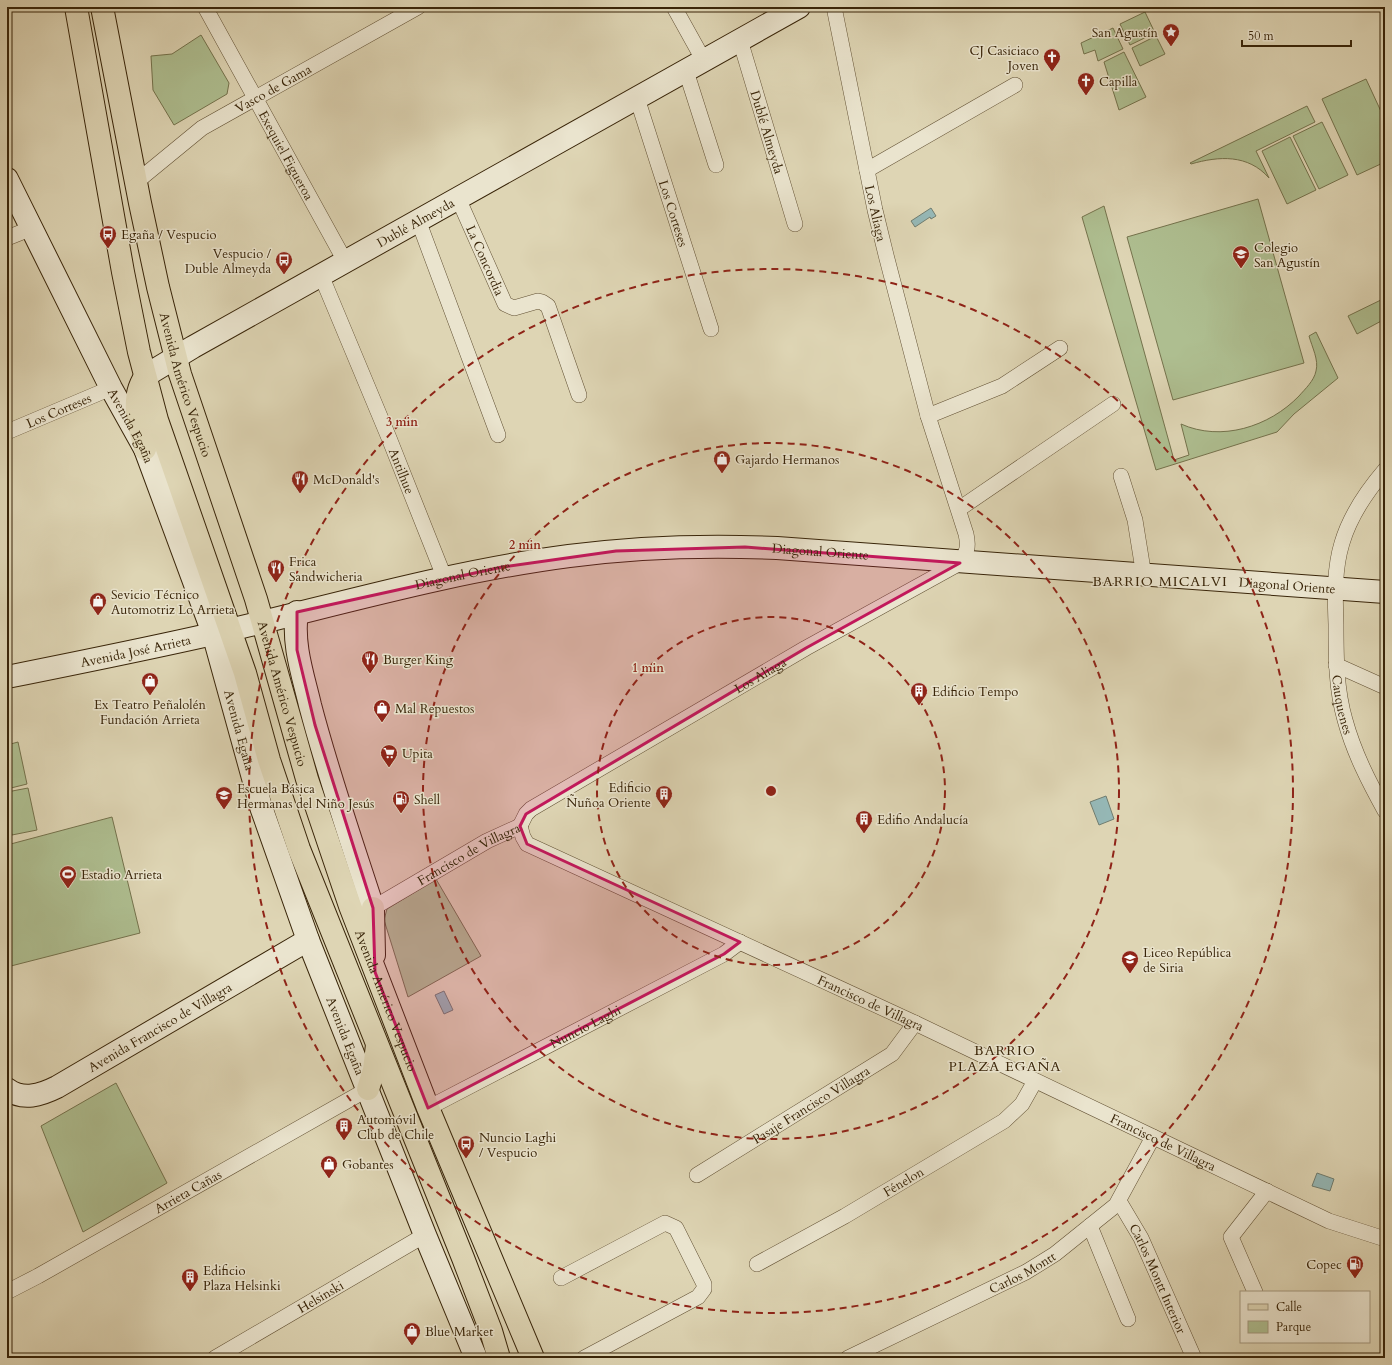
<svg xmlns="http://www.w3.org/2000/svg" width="1392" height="1365" viewBox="0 0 1392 1365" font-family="Cardo,serif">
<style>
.green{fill:#aebe90;stroke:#74724c}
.water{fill:#95b7b5;stroke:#707d70}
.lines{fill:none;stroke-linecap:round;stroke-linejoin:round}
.street-casing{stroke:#625134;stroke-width:16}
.secondary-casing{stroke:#392509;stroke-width:24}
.primary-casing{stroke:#392509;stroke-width:24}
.street{stroke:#eae4ce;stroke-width:15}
.secondary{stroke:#eae4ce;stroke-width:22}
.primary{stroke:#ded5b4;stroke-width:22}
.marked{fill:#c2185b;fill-opacity:0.2;stroke:#c2185b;stroke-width:3;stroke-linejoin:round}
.ring{fill:none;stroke:#8f2418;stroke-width:2;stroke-dasharray:7 5}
.labels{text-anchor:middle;stroke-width:3;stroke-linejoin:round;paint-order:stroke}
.poi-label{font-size:13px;fill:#392509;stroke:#eae4ce;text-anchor:start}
.street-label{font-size:13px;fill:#392509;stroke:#eae4ce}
.neighbourhood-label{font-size:14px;letter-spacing:1px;fill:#392509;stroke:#eae4ce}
.centre{fill:#8f2418;stroke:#eae4ce;stroke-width:2}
.ring-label{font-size:12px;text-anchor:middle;font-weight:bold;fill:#8f2418;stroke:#eae4ce;stroke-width:3;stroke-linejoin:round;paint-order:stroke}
</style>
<rect width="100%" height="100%" fill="#ded5b4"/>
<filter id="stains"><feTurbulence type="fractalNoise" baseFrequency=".005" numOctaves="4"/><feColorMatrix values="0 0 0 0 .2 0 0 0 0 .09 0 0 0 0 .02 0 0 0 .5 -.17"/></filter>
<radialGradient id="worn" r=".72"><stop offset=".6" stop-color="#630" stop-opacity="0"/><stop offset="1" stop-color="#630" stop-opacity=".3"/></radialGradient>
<!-- green -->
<g class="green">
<path d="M 1145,12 L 1155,33 L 1130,45 L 1120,24 Z"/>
<path d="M 1113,28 L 1123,49 L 1098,61 L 1095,50 L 1084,54 L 1081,43 Z"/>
<path d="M 201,35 L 229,83 L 227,94 L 174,125 L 153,90 L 151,56 L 172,54 Z"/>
<path d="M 1156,36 L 1165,54 L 1140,66 L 1132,48 Z"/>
<path d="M 1124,52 L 1146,97 L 1119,110 L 1104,62 Z"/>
<path d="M 1366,79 L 1385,120 L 1385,162 L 1357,175 L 1322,99 Z"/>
<path d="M 1307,106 L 1315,122 L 1256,151 L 1269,178 C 1248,154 1219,156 1191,164 L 1190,163 Z"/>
<path d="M 1322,122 L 1348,175 L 1319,189 L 1293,136 Z"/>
<path d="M 1290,137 L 1316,190 L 1287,204 L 1262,151 Z"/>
<path d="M 1258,199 L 1304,363 L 1173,400 L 1127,237 Z"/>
<path d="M 1104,206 L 1174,460 L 1189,455 L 1181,424 C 1221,442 1269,427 1299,396 C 1305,389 1314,381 1316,371 C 1319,360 1312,347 1309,336 L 1316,332 L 1338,378 L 1294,414 L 1277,432 L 1156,470 L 1082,217 Z"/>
<path d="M 1385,298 L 1385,319 L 1357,334 L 1348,316 Z"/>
<path d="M 18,742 L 27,784 L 7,789 L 7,745 Z"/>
<path d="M 28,788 L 37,830 L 12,835 L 7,813 L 7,792 Z"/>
<path d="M 112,817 L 140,933 L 7,967 L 7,845 Z"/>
<path d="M 436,879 L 481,956 L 408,997 L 384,920 L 387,909 Z"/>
<path d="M 116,1083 L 167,1183 L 83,1232 L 41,1126 Z"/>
</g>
<!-- water -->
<g class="water">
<path d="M 931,208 L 936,216 L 931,219 L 930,217 L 915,227 L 911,221 Z"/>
<path d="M 1106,796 L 1114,819 L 1099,825 L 1090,802 Z"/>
<path d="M 444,991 L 453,1010 L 444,1014 L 435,995 Z"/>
<path d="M 1317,1173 L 1334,1179 L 1330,1191 L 1312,1186 Z"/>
</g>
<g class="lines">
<!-- street casing -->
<g class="street-casing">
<g id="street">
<path id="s1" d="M 205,7 L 345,261"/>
<path d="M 674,7 L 704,61"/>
<path id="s2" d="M 740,40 L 795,224"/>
<path d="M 686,71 L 716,165"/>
<path id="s3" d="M 637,98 L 711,329"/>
<path d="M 867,170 L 1015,85"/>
<path id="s4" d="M 135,183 L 202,128 L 418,7"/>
<path id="s5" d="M 458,198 L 505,304 L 514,308 L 538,301 L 542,302 L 548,306 L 579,395"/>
<path d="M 418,220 L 498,435"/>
<path d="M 7,238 L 32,228"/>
<path id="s6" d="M 321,275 L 389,438 L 445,579"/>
<path d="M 928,416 L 1002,386 L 1060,348"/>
<path id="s7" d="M 7,432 L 111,388"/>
<path id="s8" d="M 1385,470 C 1367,491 1350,516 1342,543 C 1334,569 1335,597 1336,624 C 1336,657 1336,689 1345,720 C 1354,753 1369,782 1385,811"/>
<path d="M 1121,476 L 1135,520 L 1144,576"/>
<path d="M 959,509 L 1113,404"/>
<path d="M 1336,665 L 1385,687"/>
<path id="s9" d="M 520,826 L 526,814 L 531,809 L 806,648 L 960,563 C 967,552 969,547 966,534 L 928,416 L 886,255 L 875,210 L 834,7"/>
<path id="s10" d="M 520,826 L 523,837 L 527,844 L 915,1023 L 1329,1221 L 1385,1239"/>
<path id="s11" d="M 373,908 L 487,841 L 520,826"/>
<path id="s12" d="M 428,1108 L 724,954 L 740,942"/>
<path id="s13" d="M 697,1175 L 892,1054 L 915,1023"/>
<path id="s14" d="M 1119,1201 L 1141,1238 L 1194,1358"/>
<path d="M 1090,1226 L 1128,1319"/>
<path id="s15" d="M 757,1264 L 845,1216 L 1004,1121 L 1022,1104 L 1035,1081"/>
<path d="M 561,1278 L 665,1223 L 676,1228 L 704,1284 L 704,1289 L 698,1297 L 584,1358"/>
<path id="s16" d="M 7,1292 L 38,1276 L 368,1089"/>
<path d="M 1255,1292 L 1231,1237 L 1267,1191"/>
<path id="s17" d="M 215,1358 L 425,1235"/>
<path id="s18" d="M 848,1358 L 1026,1272 L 1055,1254 L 1116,1205 L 1153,1137"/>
</g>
</g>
<!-- secondary casing -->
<g class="secondary-casing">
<g id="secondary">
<path id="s19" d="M 7,179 L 111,388 L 145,449 L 213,633 L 261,807 L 308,940 L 425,1235 L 476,1358"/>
<path id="s20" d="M 145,376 L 193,347 L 799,7"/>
<path d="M 297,612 C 292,644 303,675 310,705 C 328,774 351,840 373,908"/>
<path id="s21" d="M 7,677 C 82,662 157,647 230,630 C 343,603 454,571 569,556 C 638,547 708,545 777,548 L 1385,592"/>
<path id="s22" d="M 7,1089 C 23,1101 41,1095 57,1087 L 308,940"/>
</g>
</g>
<!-- primary casing -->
<g class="primary-casing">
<g id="primary">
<path d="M 76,7 L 123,272 L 139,352 L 157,420 L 245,673 L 269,760 L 299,849 L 463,1258 L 491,1331 L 499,1358"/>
<path id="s23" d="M 102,7 L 140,203 L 158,287 L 180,374 L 256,599 L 307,779 L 350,906 L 428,1108 L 533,1358"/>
<path d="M 145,377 C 130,399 139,426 145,449"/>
<path d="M 373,908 L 374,955"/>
<path d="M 368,1089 L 374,1070 L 377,1045"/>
</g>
</g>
<!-- street -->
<use href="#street" class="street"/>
<!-- secondary -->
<use href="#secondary" class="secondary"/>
<!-- primary -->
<use href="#primary" class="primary"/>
</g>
<!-- marked area -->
<path class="marked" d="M 745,547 L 960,563 L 806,648 L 526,814 L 520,826 L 527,844 L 740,942 L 724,954 L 428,1108 L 375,972 L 373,908 L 315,725 L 297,650 L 297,612 L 502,567 L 616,551 Z"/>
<!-- distance rings -->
<g class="ring">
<circle cx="771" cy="791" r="174"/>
<circle cx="771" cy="791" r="348"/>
<circle cx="771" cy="791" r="522"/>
</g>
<!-- icons -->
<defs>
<g id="sight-pin" transform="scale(0.9)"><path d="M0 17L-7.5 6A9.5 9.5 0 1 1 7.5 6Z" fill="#8f2418" stroke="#eae4ce"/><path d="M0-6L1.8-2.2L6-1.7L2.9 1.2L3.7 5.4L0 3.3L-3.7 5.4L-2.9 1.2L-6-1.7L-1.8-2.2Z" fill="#fff"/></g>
<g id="church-pin" transform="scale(0.9)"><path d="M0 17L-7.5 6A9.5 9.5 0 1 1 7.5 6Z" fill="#8f2418" stroke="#eae4ce"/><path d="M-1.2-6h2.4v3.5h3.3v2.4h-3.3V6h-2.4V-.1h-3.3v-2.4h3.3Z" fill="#fff"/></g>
<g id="bus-pin" transform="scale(0.9)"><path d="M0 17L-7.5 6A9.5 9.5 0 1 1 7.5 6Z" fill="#8f2418" stroke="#eae4ce"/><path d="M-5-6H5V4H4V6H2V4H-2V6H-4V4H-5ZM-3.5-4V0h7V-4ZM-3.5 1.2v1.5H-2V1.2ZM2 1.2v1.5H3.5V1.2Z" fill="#fff"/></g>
<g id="school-pin" transform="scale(0.9)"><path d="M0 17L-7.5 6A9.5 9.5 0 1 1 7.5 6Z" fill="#8f2418" stroke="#eae4ce"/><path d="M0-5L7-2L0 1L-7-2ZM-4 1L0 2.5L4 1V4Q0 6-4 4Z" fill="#fff"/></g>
<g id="shop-pin" transform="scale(0.9)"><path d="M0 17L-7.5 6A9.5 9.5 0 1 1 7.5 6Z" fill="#8f2418" stroke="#eae4ce"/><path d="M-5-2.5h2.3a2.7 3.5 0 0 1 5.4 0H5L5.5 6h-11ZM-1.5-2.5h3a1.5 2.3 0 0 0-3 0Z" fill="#fff"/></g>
<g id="restaurant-pin" transform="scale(0.9)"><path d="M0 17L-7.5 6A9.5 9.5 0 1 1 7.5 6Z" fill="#8f2418" stroke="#eae4ce"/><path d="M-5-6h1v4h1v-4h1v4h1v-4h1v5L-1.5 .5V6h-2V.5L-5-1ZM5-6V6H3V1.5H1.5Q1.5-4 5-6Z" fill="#fff"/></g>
<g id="building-pin" transform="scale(0.9)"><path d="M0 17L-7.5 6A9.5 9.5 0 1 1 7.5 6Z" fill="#8f2418" stroke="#eae4ce"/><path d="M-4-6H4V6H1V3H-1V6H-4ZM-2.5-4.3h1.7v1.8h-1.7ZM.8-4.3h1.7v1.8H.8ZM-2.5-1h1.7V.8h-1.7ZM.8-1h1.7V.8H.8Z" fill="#fff"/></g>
<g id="supermarket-pin" transform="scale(0.9)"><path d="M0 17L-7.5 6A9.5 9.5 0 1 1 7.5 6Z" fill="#8f2418" stroke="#eae4ce"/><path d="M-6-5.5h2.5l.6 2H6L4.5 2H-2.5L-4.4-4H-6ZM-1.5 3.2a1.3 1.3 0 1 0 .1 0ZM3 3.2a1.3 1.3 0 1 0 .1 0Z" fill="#fff"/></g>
<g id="fuel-pin" transform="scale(0.9)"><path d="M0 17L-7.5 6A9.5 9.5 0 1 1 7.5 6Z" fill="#8f2418" stroke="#eae4ce"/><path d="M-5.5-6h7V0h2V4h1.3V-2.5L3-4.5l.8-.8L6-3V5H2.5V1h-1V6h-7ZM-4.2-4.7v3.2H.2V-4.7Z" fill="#fff"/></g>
<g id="stadium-pin" transform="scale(0.9)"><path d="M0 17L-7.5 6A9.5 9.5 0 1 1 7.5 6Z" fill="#8f2418" stroke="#eae4ce"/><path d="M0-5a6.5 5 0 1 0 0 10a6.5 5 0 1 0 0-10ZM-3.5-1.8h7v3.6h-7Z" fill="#fff"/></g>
</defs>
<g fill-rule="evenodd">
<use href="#sight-pin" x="1171" y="32"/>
<use href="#church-pin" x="1052" y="57"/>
<use href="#church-pin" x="1086" y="81"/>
<use href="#bus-pin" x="108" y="234"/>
<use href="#school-pin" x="1241" y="254"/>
<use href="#bus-pin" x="284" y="260"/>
<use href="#shop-pin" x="722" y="459"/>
<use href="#restaurant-pin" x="300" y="479"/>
<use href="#restaurant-pin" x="276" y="568"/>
<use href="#shop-pin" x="98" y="601"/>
<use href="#restaurant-pin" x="370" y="659"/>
<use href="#shop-pin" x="150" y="681"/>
<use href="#building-pin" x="919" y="691"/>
<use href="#shop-pin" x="382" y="708"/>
<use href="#supermarket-pin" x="389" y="753"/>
<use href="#building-pin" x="664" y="794"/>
<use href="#school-pin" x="224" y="795"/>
<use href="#fuel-pin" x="401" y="799"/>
<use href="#building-pin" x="864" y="819"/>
<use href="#stadium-pin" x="68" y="874"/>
<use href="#school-pin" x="1130" y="959"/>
<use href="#building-pin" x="344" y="1126"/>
<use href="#bus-pin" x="466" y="1144"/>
<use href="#shop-pin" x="329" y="1164"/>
<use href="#fuel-pin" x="1355" y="1264"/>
<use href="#building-pin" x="190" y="1277"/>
<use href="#shop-pin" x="412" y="1331"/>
</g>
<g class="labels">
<!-- poi labels -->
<g class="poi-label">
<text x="1158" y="37" text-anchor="end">San Agustín</text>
<text x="1039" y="55" text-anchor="end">CJ Casiciaco<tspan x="1039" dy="15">Joven</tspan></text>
<text x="1099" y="86">Capilla</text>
<text x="121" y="239">Egaña / Vespucio</text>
<text x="1254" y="252">Colegio<tspan x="1254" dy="15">San Agustín</tspan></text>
<text x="271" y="258" text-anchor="end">Vespucio /<tspan x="271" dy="15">Duble Almeyda</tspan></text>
<text x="735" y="464">Gajardo Hermanos</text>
<text x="313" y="484">McDonald's</text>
<text x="289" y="566">Frica<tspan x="289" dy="15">Sandwicheria</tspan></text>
<text x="111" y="599">Sevicio Técnico<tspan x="111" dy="15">Automotriz Lo Arrieta</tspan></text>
<text x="383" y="664">Burger King</text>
<text x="932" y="696">Edificio Tempo</text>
<text x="150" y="709" text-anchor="middle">Ex Teatro Peñalolén<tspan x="150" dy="15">Fundación Arrieta</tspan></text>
<text x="395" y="713">Mal Repuestos</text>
<text x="402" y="758">Upita</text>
<text x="651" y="792" text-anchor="end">Edificio<tspan x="651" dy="15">Ñuñoa Oriente</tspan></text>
<text x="237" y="793">Escuela Básica<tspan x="237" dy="15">Hermanas del Niño Jesús</tspan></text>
<text x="414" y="804">Shell</text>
<text x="877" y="824">Edifio Andalucía</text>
<text x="81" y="879">Estadio Arrieta</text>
<text x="1143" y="957">Liceo República<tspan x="1143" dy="15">de Siria</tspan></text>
<text x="357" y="1124">Automóvil<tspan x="357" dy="15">Club de Chile</tspan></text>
<text x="479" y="1142">Nuncio Laghi<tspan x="479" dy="15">/ Vespucio</tspan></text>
<text x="342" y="1169">Gobantes</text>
<text x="1342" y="1269" text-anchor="end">Copec</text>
<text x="203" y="1275">Edificio<tspan x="203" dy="15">Plaza Helsinki</tspan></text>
<text x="425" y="1336">Blue Market</text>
</g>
<!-- street labels -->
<g class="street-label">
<text dy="5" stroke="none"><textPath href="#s4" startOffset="168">Vasco de Gama</textPath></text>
<text dy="5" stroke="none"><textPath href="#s2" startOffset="96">Dublé Almeyda</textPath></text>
<text dy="5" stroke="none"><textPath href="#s1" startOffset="169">Exequiel Figueroa</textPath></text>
<text dy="5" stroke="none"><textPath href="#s3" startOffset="121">Los Corteses</textPath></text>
<text transform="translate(876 213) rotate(77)" y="5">Los Aliaga</text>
<text dy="5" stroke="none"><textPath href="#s20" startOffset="311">Dublé Almeyda</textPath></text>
<text dy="5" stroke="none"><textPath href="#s5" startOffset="68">La Concordia</textPath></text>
<text dy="5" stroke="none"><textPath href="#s23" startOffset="387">Avenida Américo Vespucio</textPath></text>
<text dy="5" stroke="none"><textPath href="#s7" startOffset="56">Los Corteses</textPath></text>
<text dy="5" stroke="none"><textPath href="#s19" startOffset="276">Avenida Egaña</textPath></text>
<text dy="5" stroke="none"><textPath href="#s6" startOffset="212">Antilhue</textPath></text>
<text dy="5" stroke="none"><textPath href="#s21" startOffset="827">Diagonal Oriente</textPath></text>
<text dy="5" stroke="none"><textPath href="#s21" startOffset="467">Diagonal Oriente</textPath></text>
<text dy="5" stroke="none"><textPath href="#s21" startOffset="1295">Diagonal Oriente</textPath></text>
<text dy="5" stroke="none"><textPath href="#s21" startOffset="131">Avenida José Arrieta</textPath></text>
<text dy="5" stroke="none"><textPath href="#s9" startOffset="286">Los Aliaga</textPath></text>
<text dy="5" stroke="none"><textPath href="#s23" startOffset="711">Avenida Américo Vespucio</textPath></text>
<text dy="5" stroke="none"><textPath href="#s8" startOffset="248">Cauquenes</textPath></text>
<text dy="5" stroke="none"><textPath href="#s19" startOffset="600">Avenida Egaña</textPath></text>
<text dy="5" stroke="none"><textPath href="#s11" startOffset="110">Francisco de Villagra</textPath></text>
<text dy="5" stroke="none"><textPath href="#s23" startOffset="1035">Avenida Américo Vespucio</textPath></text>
<text dy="5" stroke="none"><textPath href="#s10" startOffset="398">Francisco de Villagra</textPath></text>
<text dy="5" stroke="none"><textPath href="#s12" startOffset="177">Nuncio Laghi</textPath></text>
<text dy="5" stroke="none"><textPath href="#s22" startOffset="172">Avenida Francisco de Villagra</textPath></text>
<text dy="5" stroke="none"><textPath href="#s19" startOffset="924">Avenida Egaña</textPath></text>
<text dy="5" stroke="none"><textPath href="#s13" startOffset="134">Pasaje Francisco Villagra</textPath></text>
<text dy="5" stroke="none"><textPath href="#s10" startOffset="722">Francisco de Villagra</textPath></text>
<text dy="5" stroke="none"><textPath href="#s15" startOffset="168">Fénelon</textPath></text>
<text dy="5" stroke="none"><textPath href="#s16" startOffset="207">Arrieta Cañas</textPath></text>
<text dy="5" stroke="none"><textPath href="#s18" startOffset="194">Carlos Montt</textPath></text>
<text dy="5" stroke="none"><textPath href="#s14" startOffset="87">Carlos Montt Interior</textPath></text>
<text dy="5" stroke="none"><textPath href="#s17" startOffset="122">Helsinski</textPath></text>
</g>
<!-- neighbourhood labels -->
<g class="neighbourhood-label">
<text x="1160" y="586">BARRIO MICALVI</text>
<text x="1005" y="1055">BARRIO<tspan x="1005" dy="16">PLAZA EGAÑA</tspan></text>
</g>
</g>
<circle cx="771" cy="791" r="6" class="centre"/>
<g class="ring-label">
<text x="402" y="426">3 min</text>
<text x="525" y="549">2 min</text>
<text x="648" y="672">1 min</text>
</g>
<!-- margin -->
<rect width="1392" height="1365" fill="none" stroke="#ded5b4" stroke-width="24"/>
<rect x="8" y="8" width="1376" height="1349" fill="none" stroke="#392509" stroke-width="2"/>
<rect x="12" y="12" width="1368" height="1341" fill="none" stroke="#392509"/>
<!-- legend -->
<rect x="1240" y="1291" width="130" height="52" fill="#eae4ce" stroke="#a3987f"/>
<rect x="1248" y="1304" width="20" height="6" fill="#ded5b4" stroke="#a3987f"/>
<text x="1276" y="1311" font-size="12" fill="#392509">Calle</text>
<rect x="1248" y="1321" width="20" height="12" fill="#aebe90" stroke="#a3987f"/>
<text x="1276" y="1331" font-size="12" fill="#392509">Parque</text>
<!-- scale -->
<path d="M1242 40v6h109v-6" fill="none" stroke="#392509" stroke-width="2"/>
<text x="1248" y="40" font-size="12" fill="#392509" stroke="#eae4ce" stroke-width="3" paint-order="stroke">50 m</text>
<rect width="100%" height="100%" filter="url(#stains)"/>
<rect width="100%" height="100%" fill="url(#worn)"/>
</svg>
